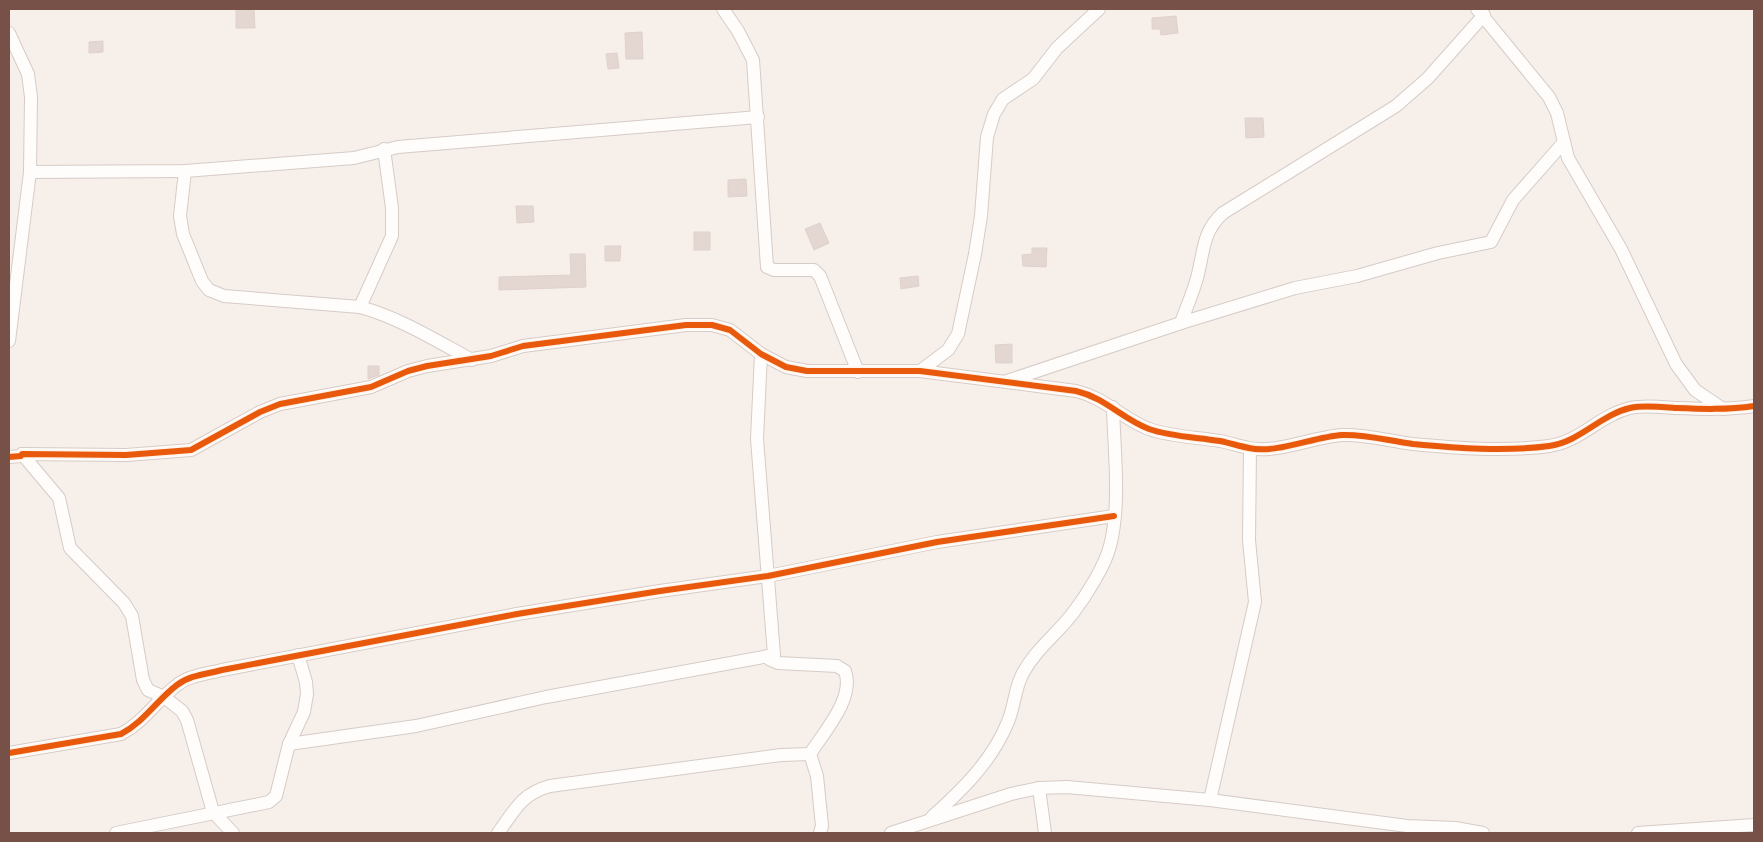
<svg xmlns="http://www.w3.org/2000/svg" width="1763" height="842" viewBox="0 0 1763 842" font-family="Lato,sans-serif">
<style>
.building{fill:#e4d6d1;stroke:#e0d1cc}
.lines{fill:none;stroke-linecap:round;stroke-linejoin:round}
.minor-casing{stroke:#d6cbc6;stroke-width:14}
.minor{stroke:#fefdfc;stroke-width:12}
.cycleway-casing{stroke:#fff3eb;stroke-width:9}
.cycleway{stroke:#e8590c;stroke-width:6}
</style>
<rect width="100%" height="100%" fill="#f7f0ea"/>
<!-- building -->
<g class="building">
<path d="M 236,9 L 254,9 L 255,28 L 236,28 Z"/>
<path d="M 1176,16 L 1178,33 L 1161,35 L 1160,29 L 1152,29 L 1152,18 Z"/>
<path d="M 642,32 L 643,59 L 626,59 L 625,33 Z"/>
<path d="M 103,41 L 103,52 L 89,53 L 89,42 Z"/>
<path d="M 617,53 L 619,68 L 608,69 L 606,54 Z"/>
<path d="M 1245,118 L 1263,118 L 1264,137 L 1246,138 Z"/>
<path d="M 746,179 L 747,196 L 728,197 L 728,180 Z"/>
<path d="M 516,206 L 533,206 L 534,222 L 517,223 Z"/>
<path d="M 820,223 L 829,243 L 814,250 L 805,229 Z"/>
<rect x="694" y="232" width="16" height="18"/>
<path d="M 605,246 L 621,246 L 620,261 L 605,261 Z"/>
<path d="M 1032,248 L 1047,248 L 1046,267 L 1023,266 L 1022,255 L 1032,254 Z"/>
<path d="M 570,254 L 585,254 L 586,287 L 499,290 L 499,277 L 571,275 Z"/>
<path d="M 918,276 L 919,286 L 901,289 L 900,278 Z"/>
<path d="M 1012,344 L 1012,363 L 996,363 L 995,345 Z"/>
<path d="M 368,366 L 379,366 L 379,375 L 368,379 Z"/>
</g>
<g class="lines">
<!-- minor casing -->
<g class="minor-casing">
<g id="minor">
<path d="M 723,9 L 738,31 L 753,60 L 767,267 L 774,270 L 814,270 L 820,276 L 858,372"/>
<path d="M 1477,9 L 1549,97 L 1557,113 L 1568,158 L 1621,249 L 1676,364 L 1695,390 L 1723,409"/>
<path d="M 9,33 L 28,74 L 31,97 L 30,172 L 9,341"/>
<path d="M 185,171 L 180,216 L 183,234 L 202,281 L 209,290 L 224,296 L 360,307 C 400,318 435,340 472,360"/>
<path d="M 30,172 L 185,171 L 354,158 L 398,147 L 758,117"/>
<path d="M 360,307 L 392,236 L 392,208 L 384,149"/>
<path d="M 1181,323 C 1186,308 1193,293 1197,278 C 1204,252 1202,232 1223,213 L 1396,106 L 1428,78 L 1484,15"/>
<path d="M 761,354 L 757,439 L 774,655 L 769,659 L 778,663 L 837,666 L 845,671 C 855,698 824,732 810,754"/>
<path d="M 920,371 L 948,350 L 958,334 L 975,254 L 981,216 L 987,137 L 994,114 L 1003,99 L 1033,79 L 1057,48 L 1099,9"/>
<path d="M 1007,381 L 1181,323 L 1295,288 L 1357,276 L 1438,253 L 1491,242 L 1513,200 L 1564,142"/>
<path d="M 22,454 L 59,498 L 70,548 L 124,603 L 132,616 L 143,680 L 148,690 L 164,697 L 182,711 L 187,720 L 213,812 L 233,833"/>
<path d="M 9,457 L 21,456 L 22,454 L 126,455 L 191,450 L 260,412 L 280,404 L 371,387 L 408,371 L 427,366 L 491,356 L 523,346 L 686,325 L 712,325 L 730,330 L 761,354 L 786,367 L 807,371 L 920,371 L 1076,391 C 1106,398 1122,419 1149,429 C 1172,437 1196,437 1220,441 C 1230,443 1239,446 1249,448 C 1276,454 1313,437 1342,435 C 1366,434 1389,441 1413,444 C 1456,448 1505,452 1549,446 C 1580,442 1600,415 1630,408 C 1644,405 1661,407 1675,408 C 1702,409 1727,410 1754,406"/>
<path d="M 289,744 L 416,726 L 546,697 L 774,655"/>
<path d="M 9,753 L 121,734 C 144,722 157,700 177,685 C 190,675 207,674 222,670 L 517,614 L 660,591 L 768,576 L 937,542 L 1114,516"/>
<path d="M 810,754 L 817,776 L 822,826 L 820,833"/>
<path d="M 1039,788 L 1045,833"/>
<path d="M 1210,800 L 1255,602 L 1249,540 L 1250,449"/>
<path d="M 932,817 C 962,790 991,762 1007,724 C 1015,707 1014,689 1023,673 C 1036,649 1057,634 1073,613 C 1086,596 1105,566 1110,546 C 1121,504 1114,450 1113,407"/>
<path d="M 116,833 L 269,802 L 276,796 L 289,744 L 304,712 L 307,694 L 306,682 L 298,655"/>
<path d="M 498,833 C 515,810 521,794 550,786 L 781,755 L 810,754"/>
<path d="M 891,833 L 1011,794 L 1039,788 L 1067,787 L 1210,800 L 1407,826 L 1455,828 L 1483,833"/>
<path d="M 1638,833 L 1754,825"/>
</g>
</g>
<!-- minor -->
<use href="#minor" class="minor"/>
<!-- cycleway casing -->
<g class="cycleway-casing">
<g id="cycleway">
<path d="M 9,457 L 21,456 L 22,454 L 126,455 L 191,450 L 260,412 L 280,404 L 371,387 L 408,371 L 427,366 L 491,356 L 523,346 L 686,325 L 712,325 L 730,330 L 761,354 L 786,367 L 807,371 L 920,371 L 1076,391 C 1106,398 1122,419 1149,429 C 1172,437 1196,437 1220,441 C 1230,443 1239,446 1249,448 C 1276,454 1313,437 1342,435 C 1366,434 1389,441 1413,444 C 1456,448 1505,452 1549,446 C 1580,442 1600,415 1630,408 C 1644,405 1661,407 1675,408 C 1702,409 1727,410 1754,406"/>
<path d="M 9,753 L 121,734 C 144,722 157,700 177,685 C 190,675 207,674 222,670 L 517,614 L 660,591 L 768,576 L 937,542 L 1114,516"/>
</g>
</g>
<!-- cycleway -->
<use href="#cycleway" class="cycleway"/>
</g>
<!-- border -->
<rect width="1763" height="842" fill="none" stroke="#775048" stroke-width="20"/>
</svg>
